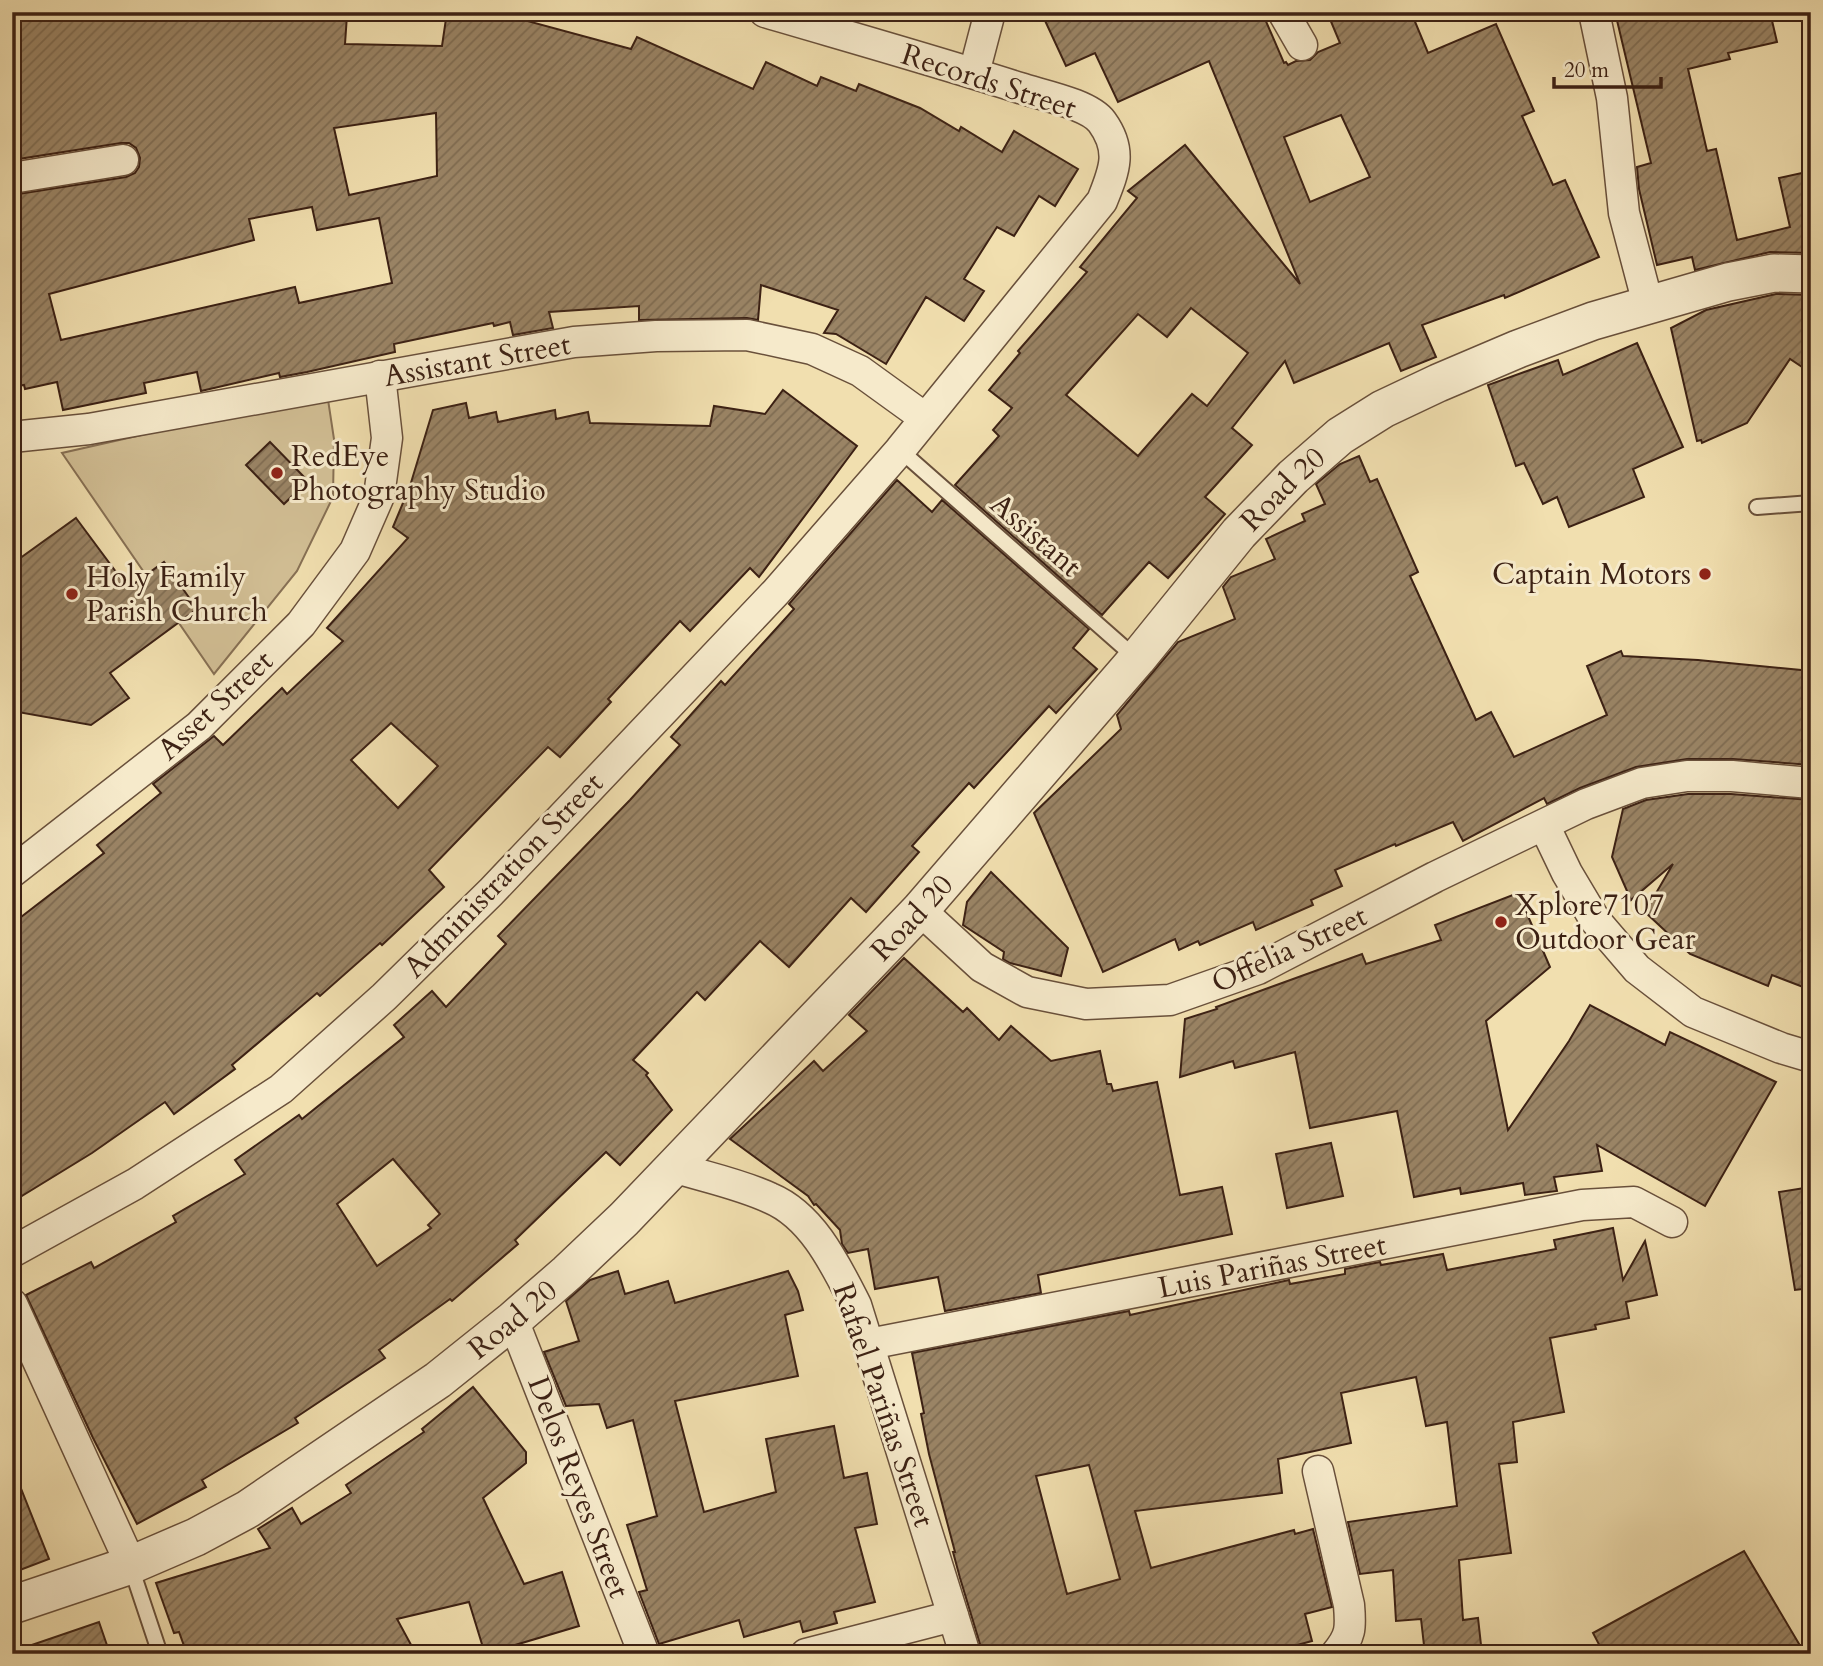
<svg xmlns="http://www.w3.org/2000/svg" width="1823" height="1666" viewBox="0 0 1823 1666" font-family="Cardo,serif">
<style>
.green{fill:#d2bf95;stroke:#877054;stroke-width:2}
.building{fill:url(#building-hatch);stroke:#3c2114;stroke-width:2;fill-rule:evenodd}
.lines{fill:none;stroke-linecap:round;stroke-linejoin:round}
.service-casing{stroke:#69503b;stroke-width:18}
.minor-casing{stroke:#69503b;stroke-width:33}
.tertiary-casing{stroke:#69503b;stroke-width:40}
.service{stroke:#f6eacb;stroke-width:14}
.minor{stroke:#f6eacb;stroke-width:30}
.tertiary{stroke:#f6eacb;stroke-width:37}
.poi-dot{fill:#8f2418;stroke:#f6eacb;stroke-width:2.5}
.labels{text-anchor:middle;stroke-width:6;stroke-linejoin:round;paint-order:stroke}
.street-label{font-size:30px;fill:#3c2114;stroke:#f6eacb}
.poi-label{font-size:30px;fill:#3c2114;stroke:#f6eacb;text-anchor:start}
</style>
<defs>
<pattern id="building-hatch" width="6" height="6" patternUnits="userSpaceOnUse" patternTransform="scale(1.75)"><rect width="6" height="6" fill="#9a8465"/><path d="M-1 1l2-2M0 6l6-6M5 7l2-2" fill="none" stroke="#7f6c52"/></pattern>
</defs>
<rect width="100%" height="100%" fill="#f1dfaf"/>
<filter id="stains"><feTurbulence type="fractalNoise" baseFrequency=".00286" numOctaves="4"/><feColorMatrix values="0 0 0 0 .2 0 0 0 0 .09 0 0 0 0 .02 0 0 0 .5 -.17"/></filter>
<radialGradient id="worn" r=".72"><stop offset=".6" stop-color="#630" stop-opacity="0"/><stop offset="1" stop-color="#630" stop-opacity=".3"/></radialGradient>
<!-- green -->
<path class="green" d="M 327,393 L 334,439 L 333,497 L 297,571 L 214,674 L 62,453 Z"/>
<!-- building -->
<g class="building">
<path d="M 12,12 L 310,12 L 347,15 L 345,44 L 442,46 L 447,12 L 494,12 L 631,49 L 637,37 L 753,89 L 766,62 L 817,86 L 821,77 L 856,91 L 859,84 L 920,108 L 959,131 L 961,127 L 1002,152 L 1014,131 L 1078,169 L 1055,206 L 1039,196 L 1014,236 L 997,227 L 964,279 L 984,291 L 964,321 L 926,297 L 886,364 L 836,334 L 824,333 L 838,310 L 761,285 L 758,320 L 747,318 L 639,320 L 639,306 L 549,312 L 553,328 L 513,335 L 510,322 L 494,326 L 493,323 L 394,344 L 395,352 L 307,372 L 280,377 L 279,373 L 201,391 L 197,372 L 144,383 L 146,393 L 63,410 L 57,382 L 25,389 L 24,385 L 12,387 L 12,195 L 126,177 L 135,173 L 139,167 L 140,158 L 136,148 L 129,143 L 121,143 L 12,160 ZM 436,113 L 437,176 L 349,195 L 334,128 ZM 312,207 L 317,230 L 379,218 L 392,283 L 299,303 L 295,287 L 61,340 L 49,294 L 254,240 L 249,219 Z"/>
<path d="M 1041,12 L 1262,12 L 1284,63 L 1286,62 L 1288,65 L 1296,61 L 1310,60 L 1318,52 L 1340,43 L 1327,12 L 1411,12 L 1428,53 L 1496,24 L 1534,111 L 1522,116 L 1553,185 L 1565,180 L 1599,257 L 1505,298 L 1504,295 L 1422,325 L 1436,357 L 1401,371 L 1389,343 L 1294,383 L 1285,361 L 1232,428 L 1252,445 L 1205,497 L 1225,514 L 1168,578 L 1149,562 L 1102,615 L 955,485 L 999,436 L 993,430 L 1012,408 L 989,390 L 1020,353 L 1018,351 L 1087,272 L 1080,267 L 1137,198 L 1128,191 L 1185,145 L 1300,284 L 1209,61 L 1118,102 L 1095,53 L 1066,66 ZM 1341,115 L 1370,177 L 1310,202 L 1284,137 ZM 1191,308 L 1248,353 L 1207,406 L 1192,394 L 1138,456 L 1066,395 L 1138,314 L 1167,337 Z"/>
<path d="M 1615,12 L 1770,12 L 1777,42 L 1728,53 L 1730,59 L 1688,69 L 1707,151 L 1716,149 L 1737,240 L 1790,227 L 1779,178 L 1811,171 L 1811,253 L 1770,252 L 1695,270 L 1692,257 L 1657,265 L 1639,189 L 1637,167 L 1651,163 Z"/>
<path d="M 1776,294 L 1811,295 L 1811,373 L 1790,359 L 1747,423 L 1702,443 L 1701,440 L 1697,441 L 1671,328 L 1706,310 Z"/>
<path d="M 1637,343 L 1683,447 L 1633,469 L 1644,497 L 1569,527 L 1557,497 L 1543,504 L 1524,463 L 1516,466 L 1488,385 L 1558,360 L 1563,375 Z"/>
<path d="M 783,390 L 857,446 L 759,577 L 750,568 L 690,631 L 680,621 L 608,699 L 611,702 L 560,757 L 548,747 L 429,870 L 444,887 L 382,945 L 380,943 L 320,996 L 317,993 L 232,1065 L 235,1069 L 174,1114 L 165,1102 L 92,1153 L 12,1202 L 12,924 L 104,853 L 97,845 L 161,793 L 153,784 L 214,736 L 223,745 L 282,688 L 287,694 L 343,641 L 327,628 L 408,538 L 393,527 L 410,486 L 433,410 L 466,403 L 469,418 L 496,412 L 498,422 L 555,410 L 556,419 L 588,412 L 590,423 L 710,426 L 714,406 L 765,414 ZM 391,723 L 438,766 L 398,808 L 351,760 Z"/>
<path d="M 270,442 L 308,481 L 284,504 L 246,465 Z"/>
<path d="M 1359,456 L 1370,482 L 1377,479 L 1418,572 L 1410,576 L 1476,720 L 1491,712 L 1514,757 L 1607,715 L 1587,666 L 1621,651 L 1623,656 L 1698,660 L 1811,671 L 1811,765 L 1733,759 L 1687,759 L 1636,767 L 1580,788 L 1547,804 L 1544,798 L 1463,841 L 1453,822 L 1396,846 L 1395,844 L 1335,870 L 1342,886 L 1311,900 L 1313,905 L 1256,930 L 1253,922 L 1200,945 L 1198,941 L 1179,950 L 1175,939 L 1103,972 L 1034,813 L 1121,729 L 1117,715 L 1178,642 L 1235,619 L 1223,587 L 1231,577 L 1275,559 L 1266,539 L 1305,521 L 1302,514 L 1325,504 L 1316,484 L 1340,464 Z"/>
<path d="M 897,480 L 932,512 L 942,500 L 1089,629 L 1073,648 L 1097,669 L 1056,713 L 1049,706 L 974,788 L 969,783 L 912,846 L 919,852 L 866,912 L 851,898 L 789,967 L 760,941 L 705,1000 L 697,992 L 633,1060 L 648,1073 L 646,1075 L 672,1110 L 620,1165 L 606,1152 L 515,1240 L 518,1244 L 452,1301 L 450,1299 L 379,1350 L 385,1358 L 295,1418 L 298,1423 L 202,1480 L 206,1487 L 137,1524 L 93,1438 L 26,1295 L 91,1262 L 94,1268 L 176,1222 L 173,1216 L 245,1174 L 235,1160 L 299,1115 L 302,1119 L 404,1037 L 394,1025 L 432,991 L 446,1007 L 506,944 L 498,936 L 630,800 L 680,745 L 671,737 L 721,681 L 725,685 L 794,609 L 789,604 ZM 393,1159 L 440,1214 L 428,1225 L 431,1228 L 377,1266 L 337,1204 Z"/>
<path d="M 76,518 L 128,588 L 164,562 L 197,609 L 110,673 L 129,698 L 91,725 L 12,711 L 12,564 Z"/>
<path d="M 1688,794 L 1731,794 L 1811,800 L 1811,990 L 1772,975 L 1768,986 L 1690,954 L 1645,912 L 1673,864 L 1631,900 L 1612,857 L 1623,809 L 1646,800 Z"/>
<path d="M 991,872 L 1068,948 L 1061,976 L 1010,963 L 1003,959 L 1004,952 L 963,925 L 967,902 Z"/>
<path d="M 1518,893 L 1550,967 L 1486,1021 L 1508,1130 L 1569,1041 L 1590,1005 L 1665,1045 L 1670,1032 L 1776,1082 L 1705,1206 L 1597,1145 L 1602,1171 L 1554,1177 L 1557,1191 L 1525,1195 L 1523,1183 L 1461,1194 L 1460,1188 L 1414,1197 L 1397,1111 L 1310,1128 L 1295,1052 L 1235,1068 L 1233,1061 L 1180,1077 L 1185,1019 L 1217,1009 L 1216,1007 L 1362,954 L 1366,964 L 1441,940 L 1435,925 Z"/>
<path d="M 904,958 L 963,1012 L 967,1008 L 999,1040 L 1011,1026 L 1051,1061 L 1100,1051 L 1107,1084 L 1111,1084 L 1113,1091 L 1157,1082 L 1180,1195 L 1222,1187 L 1232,1234 L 1038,1275 L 1041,1293 L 945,1311 L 938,1277 L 875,1289 L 868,1249 L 848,1253 L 842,1244 L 840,1230 L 816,1204 L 814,1205 L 808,1196 L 730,1139 L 814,1061 L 823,1071 L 867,1031 L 849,1015 Z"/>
<path d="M 1331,1143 L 1343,1196 L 1287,1208 L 1276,1154 Z"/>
<path d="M 1811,1187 L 1811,1288 L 1795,1290 L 1779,1192 Z"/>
<path d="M 1613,1228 L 1623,1280 L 1645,1241 L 1657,1295 L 1626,1302 L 1629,1318 L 1595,1325 L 1596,1329 L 1550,1338 L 1564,1412 L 1513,1422 L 1517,1462 L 1499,1464 L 1511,1553 L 1459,1560 L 1463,1620 L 1478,1618 L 1482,1654 L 1425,1654 L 1421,1619 L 1396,1621 L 1393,1570 L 1360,1574 L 1348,1522 L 1457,1506 L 1447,1422 L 1426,1426 L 1416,1377 L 1341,1393 L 1351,1443 L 1278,1459 L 1282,1493 L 1135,1511 L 1151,1568 L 1294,1530 L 1295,1534 L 1313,1529 L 1332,1607 L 1305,1614 L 1312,1641 L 1264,1654 L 983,1654 L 960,1578 L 953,1552 L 955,1552 L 929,1454 L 921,1414 L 924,1413 L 912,1353 L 1129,1311 L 1130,1315 L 1289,1280 L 1290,1284 L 1345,1274 L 1345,1269 L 1380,1262 L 1381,1265 L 1443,1254 L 1447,1270 L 1556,1249 L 1554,1240 ZM 1089,1465 L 1120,1579 L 1067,1594 L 1036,1476 Z"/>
<path d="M 618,1271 L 625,1294 L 668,1281 L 675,1303 L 788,1271 L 798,1291 L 803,1310 L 785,1315 L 798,1376 L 675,1401 L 704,1512 L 776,1492 L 766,1439 L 834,1426 L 844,1478 L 867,1473 L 877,1524 L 855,1528 L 875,1602 L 834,1612 L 837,1623 L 803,1632 L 800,1621 L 744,1637 L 739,1620 L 659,1644 L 639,1592 L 647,1590 L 627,1525 L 657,1516 L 633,1420 L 607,1428 L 599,1404 L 566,1406 L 544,1352 L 579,1341 L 566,1301 L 590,1280 Z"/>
<path d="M 473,1387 L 526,1452 L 526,1463 L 483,1498 L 524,1584 L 562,1572 L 579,1626 L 485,1654 L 469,1602 L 397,1619 L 416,1654 L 187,1654 L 179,1632 L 174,1633 L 156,1583 L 270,1548 L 258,1529 L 292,1508 L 301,1524 L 351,1493 L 346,1485 L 424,1432 L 422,1429 Z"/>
<path d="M 12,1471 L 14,1471 L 49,1559 L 12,1573 Z"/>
<path d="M 1744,1551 L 1805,1654 L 1604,1654 L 1593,1633 Z"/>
<path d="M 99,1622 L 110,1654 L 20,1654 L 20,1649 Z"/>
</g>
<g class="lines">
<!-- service casing -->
<g class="service-casing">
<g id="service">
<path d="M 900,450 L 1137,659"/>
<path d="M 1757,507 L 1811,503"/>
<path d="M 131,1567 L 160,1654"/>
</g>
</g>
<!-- minor casing -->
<g class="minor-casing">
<g id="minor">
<path d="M 1283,12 L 1302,45"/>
<path d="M 1594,12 L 1612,98 L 1624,213 L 1648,304"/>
<path d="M 974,73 L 990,12"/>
<path d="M 12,178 L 123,160"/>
<path d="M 12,437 L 89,429 L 574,342 L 656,336 L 747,335 L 812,349 L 860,371 L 925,418"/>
<path d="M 1544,825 L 1567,873 L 1595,920 L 1637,969 L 1693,1012 L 1781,1048 L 1811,1057"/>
<path d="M 12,872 L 199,726 L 301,624 L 355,551 L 379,496 L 387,438 L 380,376"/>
<path d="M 920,910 L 982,967 L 1027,992 L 1086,1004 L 1170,1000 L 1258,969 L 1435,877 L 1586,804 L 1642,783 L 1687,776 L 1732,776 L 1811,783"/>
<path d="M 673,1167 C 705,1177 740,1184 770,1198 C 813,1216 836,1266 856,1305 L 965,1654"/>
<path d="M 12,1252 L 135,1184 L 281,1089 L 384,997 L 491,892 L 776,592 L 900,450 L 1102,201 C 1114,171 1123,151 1102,122 C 1089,104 1041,95 1020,88 C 935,61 850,37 765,12"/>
<path d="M 12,1304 L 131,1565"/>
<path d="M 513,1320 L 644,1654"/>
<path d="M 869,1344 L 1582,1205 L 1634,1202 L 1672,1222"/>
<path d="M 1318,1471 L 1349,1605 C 1351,1628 1351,1636 1336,1654"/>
<path d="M 806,1654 L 953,1616"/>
</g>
</g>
<!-- tertiary casing -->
<g class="tertiary-casing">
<g id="tertiary">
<path id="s1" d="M 12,1605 L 131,1565 L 196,1537 L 248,1509 L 438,1380 L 513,1320 L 567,1273 L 624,1219 L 920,910 L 1137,659 L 1239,533 L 1293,477 L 1340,436 L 1383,409 L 1438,383 L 1518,349 L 1593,321 L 1728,282 L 1774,273 L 1811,274"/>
</g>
</g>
<!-- service -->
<use href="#service" class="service"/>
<!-- minor -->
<use href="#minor" class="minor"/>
<!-- tertiary -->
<use href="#tertiary" class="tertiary"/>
</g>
<!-- markers -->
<g class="poi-dot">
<circle cx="277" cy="473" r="7"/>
<circle cx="1705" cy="574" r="7"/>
<circle cx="72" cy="594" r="7"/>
<circle cx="1501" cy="922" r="7"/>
</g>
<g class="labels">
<!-- street labels -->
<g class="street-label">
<text transform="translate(989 81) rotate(18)" y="10">Records Street</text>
<text transform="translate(477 360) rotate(-10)" y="10">Assistant Street</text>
<text dy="10" stroke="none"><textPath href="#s1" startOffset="1715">Road 20</textPath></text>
<text transform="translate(1036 535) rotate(41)" y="10">Assistant</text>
<text transform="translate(215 705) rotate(-43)" y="10">Asset Street</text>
<text transform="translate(503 875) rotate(-46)" y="10">Administration Street</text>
<text dy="10" stroke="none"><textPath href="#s1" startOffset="1148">Road 20</textPath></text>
<text transform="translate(1289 949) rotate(-25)" y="10">Offelia Street</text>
<text transform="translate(1272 1266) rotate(-11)" y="10">Luis Pariñas Street</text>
<text dy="10" stroke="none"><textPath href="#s1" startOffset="581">Road 20</textPath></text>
<text transform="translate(884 1405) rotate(71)" y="10">Rafael Pariñas Street</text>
<text transform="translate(579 1487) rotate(69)" y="10">Delos Reyes Street</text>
</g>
<!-- poi labels -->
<g class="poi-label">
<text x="291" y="466">RedEye<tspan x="291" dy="34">Photography Studio</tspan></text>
<text x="1691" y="584" text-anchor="end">Captain Motors</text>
<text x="86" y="587">Holy Family<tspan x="86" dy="34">Parish Church</tspan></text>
<text x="1515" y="915">Xplore7107<tspan x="1515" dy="34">Outdoor Gear</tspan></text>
</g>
</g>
<!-- margin -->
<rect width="1823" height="1666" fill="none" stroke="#f1dfaf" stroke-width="42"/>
<rect x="14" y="14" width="1795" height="1638" fill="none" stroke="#3c2114" stroke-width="3.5"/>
<rect x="21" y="21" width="1781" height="1624" fill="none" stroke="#3c2114" stroke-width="2"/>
<!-- scale -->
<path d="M1554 77v10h107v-10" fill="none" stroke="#3c2114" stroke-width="3.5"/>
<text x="1564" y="77" font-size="21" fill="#3c2114" stroke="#f6eacb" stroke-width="5" paint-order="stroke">20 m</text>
<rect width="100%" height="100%" filter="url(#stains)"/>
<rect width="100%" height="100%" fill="url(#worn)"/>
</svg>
